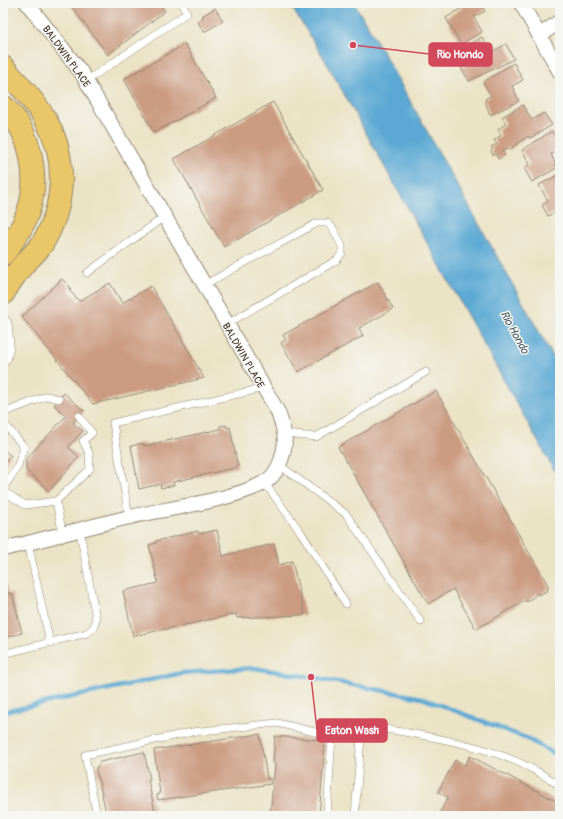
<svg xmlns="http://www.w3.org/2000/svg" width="563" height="819" viewBox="0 0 563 819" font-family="Pangolin,sans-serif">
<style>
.water{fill:#5aa8d3;stroke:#4a6978}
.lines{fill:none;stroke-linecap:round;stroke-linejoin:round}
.stream{stroke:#5aa8d3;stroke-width:4.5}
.building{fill:#cb9b81}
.service-casing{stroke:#938672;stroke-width:8}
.minor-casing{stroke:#938672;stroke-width:16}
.tertiary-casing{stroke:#938672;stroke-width:18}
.motorway-casing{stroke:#938672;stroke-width:24}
.service{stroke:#fff;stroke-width:7}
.minor{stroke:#fff;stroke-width:14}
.tertiary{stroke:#fff;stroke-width:17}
.motorway{stroke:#e9c769;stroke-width:22}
.labels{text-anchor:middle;stroke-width:3;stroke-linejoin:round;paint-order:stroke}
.street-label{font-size:10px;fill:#3b2a1e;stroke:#f6f6f2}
.water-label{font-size:11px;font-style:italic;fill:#46565d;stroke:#f6f6f2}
.leader{fill:none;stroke:#d1495b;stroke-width:1.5}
.callout-dot{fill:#d1495b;stroke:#f6f6f2;stroke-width:1.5}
.callout{fill:#d1495b;stroke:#d1495b;stroke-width:1.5}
.callout-label{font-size:11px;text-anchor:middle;font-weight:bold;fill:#fff}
</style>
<rect width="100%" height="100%" fill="#f6f6f2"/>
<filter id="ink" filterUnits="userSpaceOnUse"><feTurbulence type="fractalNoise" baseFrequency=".025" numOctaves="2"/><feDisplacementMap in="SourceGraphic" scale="8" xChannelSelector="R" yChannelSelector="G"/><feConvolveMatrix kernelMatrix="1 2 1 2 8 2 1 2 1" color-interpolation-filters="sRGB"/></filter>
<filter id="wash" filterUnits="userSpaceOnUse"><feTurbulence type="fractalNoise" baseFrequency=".012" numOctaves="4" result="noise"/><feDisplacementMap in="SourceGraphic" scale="16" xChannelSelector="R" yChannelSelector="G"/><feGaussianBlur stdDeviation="0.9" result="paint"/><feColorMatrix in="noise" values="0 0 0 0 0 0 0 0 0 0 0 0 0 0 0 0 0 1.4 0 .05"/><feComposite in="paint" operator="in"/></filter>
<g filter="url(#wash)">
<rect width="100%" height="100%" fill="#ebe3c5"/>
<!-- water -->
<path class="water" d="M 289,3 L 354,3 L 371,31 L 560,369 L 560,481 L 325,60 Z"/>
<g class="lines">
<!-- stream -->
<path class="stream" d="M 3,712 L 182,673 L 254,668 L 311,677 L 422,698 L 526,738 L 560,757"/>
</g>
<g id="blocks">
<!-- building -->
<g class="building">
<path d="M 69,3 L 159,3 L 165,11 L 108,55 Z"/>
<path d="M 464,3 L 480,3 L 485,11 L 474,17 L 482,32 L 461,44 L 446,18 L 462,8 L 461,5 Z"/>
<path d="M 215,8 L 223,21 L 204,32 L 198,22 L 203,18 L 202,16 Z"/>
<path d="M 482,37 L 490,50 L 491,49 L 492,52 L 506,44 L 514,59 L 469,81 L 461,68 L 470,63 L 462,49 Z"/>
<path d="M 185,44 L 216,98 L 154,133 L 124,79 Z"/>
<path d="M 514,63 L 523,80 L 512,86 L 519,101 L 490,115 L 485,101 L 486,98 L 491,96 L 483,82 Z"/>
<path d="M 273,102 L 323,190 L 224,247 L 174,159 Z"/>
<path d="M 523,105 L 532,120 L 544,113 L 552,125 L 534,136 L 529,138 L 528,136 L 509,150 L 508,148 L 502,151 L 505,155 L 498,159 L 496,154 L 493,155 L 491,151 L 493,149 L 491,147 L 497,144 L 494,140 L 501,136 L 498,129 L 506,124 L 502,117 Z"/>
<path d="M 552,131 L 560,145 L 560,149 L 551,154 L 557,168 L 532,182 L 524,168 L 530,164 L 522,150 Z"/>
<path d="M 560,174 L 560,209 L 548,216 L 542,205 L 548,201 L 539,185 Z"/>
<path d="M 62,279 L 71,288 L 69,290 L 79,301 L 110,283 L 122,303 L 151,286 L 204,378 L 93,404 L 22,317 Z"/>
<path d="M 378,282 L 393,309 L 359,328 L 363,336 L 298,372 L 281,343 L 286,340 L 283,335 Z"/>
<path d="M 436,391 L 549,587 L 547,588 L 548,590 L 539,595 L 538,593 L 527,602 L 526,600 L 476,629 L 453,589 L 428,604 L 338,447 Z"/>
<path d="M 64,393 L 84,411 L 73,423 L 83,431 L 68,447 L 79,457 L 49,491 L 26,470 L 26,459 L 66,416 L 54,405 Z"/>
<path d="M 226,425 L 227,428 L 230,427 L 238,467 L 173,482 L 174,485 L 161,488 L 160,484 L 139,489 L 131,446 L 143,443 L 144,446 L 220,429 L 220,426 Z"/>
<path d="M 3,449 L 11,456 L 3,465 Z"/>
<path d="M 217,530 L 223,556 L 274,544 L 279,565 L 292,561 L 305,615 L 237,618 L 236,614 L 133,636 L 123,591 L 158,583 L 149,545 L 156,543 L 156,541 L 198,531 L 198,534 Z"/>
<path d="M 3,575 L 8,594 L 12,593 L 22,633 L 3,638 Z"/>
<path d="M 260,734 L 267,779 L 270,778 L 271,784 L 158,800 L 157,795 L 160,794 L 154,750 Z"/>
<path d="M 275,736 L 320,740 L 325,746 L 319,816 L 270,816 L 275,764 L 273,763 Z"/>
<path d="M 144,752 L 150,779 L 148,780 L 156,816 L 107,816 L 96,769 L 100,762 Z"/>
<path d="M 470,756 L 560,803 L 560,816 L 438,816 L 448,797 L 438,792 L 455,760 L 465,765 Z"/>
</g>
</g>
</g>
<g filter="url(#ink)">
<use href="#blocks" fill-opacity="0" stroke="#938672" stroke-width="1"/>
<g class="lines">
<!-- service casing -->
<g class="service-casing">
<g id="service">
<path d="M 86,81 L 187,13 L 182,3"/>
<path d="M 87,273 L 164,217"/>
<path d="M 204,285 L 317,223 L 327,223 L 332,227 L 342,246 L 342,253 L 337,260 L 227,324"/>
<path d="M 3,413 L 47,396 L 59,399"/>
<path d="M 3,422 L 24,447 L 17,468 L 3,488"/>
<path d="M 285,434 L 316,437 L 426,372"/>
<path d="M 278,464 L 346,514 L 421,622"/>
<path d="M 264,482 L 302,534 L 346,604"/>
<path d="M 3,491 L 25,505 L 56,501 L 63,535"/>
<path d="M 56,501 L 90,469 L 89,453 L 83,441 L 92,433 L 79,416"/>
<path d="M 129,517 L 113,423 L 264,388"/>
<path d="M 28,543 L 50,643"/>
<path d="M 3,654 L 87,633 L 94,627 L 96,619 L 80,531"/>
<path d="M 97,816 L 85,755 L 192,732 L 277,723 L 332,736 L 327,816"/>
<path d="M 355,816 L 361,737 L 365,730 L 373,727 C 438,738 505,746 560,786"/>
</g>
</g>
<!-- minor casing -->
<g class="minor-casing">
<g id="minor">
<path d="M 521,3 L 560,72"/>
<path d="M 539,36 L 560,21"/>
<path d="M 3,549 C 46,539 87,527 130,517 C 164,509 242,499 268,480 C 280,471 287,447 284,433 C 283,426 280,419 278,412 L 81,72 L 27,3"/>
</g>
</g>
<!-- tertiary casing -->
<g class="tertiary-casing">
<path id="tertiary" d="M 3,324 L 5,345 L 3,356"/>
</g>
<!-- motorway casing -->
<g class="motorway-casing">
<g id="motorway">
<path d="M 3,67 C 19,85 37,103 48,124 C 68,161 64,209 42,244 C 37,252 30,257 24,264 C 16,272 9,284 3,294"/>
<path d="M 3,106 C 31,130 40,177 28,212 C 23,228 14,241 3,254"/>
</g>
</g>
<!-- service -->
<use href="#service" class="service"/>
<!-- minor -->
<use href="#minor" class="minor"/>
<!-- tertiary -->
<use href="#tertiary" class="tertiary"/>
<!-- motorway -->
<use href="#motorway" class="motorway"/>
</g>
</g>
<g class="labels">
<!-- street labels -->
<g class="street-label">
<text transform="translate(67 56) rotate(54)" y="4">BALDWIN PLACE</text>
<text transform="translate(244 355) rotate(60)" y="4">BALDWIN PLACE</text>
</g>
<!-- water labels -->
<g class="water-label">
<text transform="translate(515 332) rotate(61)" y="4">Rio Hondo</text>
</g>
</g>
<!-- callouts -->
<path class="leader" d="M353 45L429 54M311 677L317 730"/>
<g class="callout-dot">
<circle cx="353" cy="45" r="4"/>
<circle cx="311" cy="677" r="4"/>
</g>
<g class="callout">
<rect x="429" y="43" width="63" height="23" rx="4"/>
<rect x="317" y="719" width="70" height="23" rx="4"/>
</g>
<g class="callout-label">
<text x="460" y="58">Rio Hondo</text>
<text x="352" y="734">Eaton Wash</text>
</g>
<!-- margin -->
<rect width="563" height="819" fill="none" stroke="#f6f6f2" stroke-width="16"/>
</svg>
